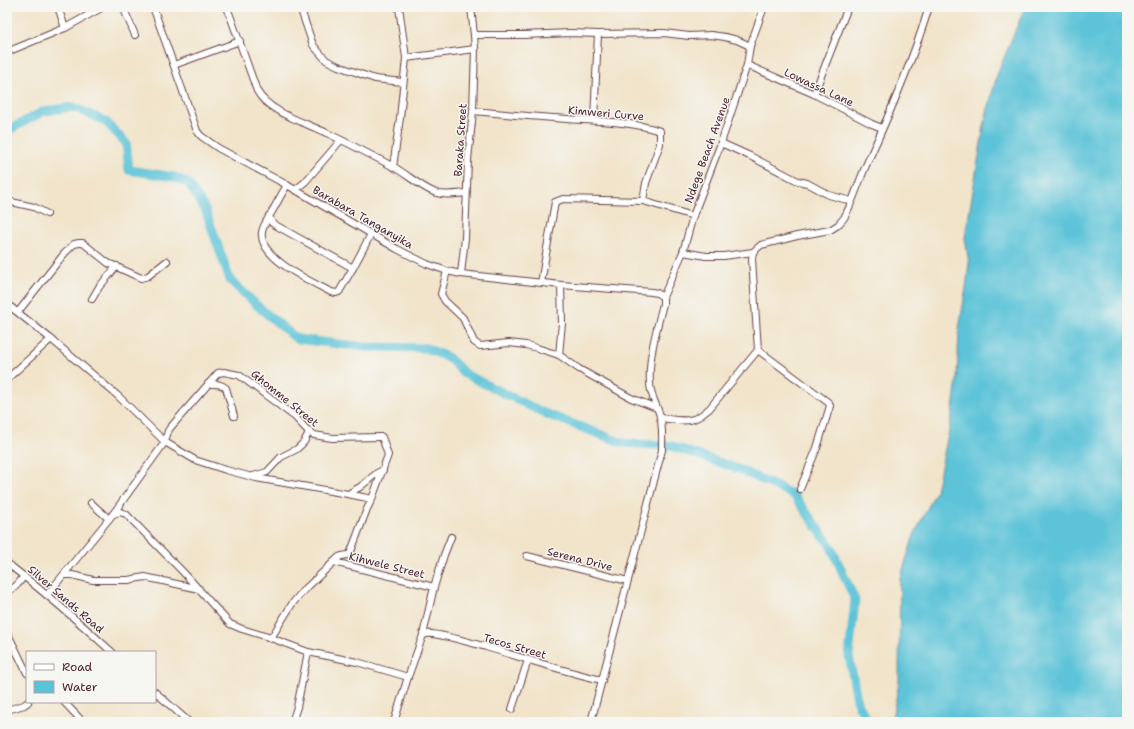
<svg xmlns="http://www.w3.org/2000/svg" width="1134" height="729" viewBox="0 0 1134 729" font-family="'Shantell Sans',sans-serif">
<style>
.water{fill:#5bc3d8;stroke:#527182}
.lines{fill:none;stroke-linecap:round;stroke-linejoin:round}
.river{stroke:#5bc3d8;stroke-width:9}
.minor-casing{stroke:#633d43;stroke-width:8}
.minor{stroke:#fff;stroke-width:6}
.labels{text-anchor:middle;stroke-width:3;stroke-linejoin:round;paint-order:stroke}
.street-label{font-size:11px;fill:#4a1f2b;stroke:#f6f6f2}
</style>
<rect width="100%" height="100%" fill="#f6f6f2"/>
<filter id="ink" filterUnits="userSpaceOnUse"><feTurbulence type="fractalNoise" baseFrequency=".025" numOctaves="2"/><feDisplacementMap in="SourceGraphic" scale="8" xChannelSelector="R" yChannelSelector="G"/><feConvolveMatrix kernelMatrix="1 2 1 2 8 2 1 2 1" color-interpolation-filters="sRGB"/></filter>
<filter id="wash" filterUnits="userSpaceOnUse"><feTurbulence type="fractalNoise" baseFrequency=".012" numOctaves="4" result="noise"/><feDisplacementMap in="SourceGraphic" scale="16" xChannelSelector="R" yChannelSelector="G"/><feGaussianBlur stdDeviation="0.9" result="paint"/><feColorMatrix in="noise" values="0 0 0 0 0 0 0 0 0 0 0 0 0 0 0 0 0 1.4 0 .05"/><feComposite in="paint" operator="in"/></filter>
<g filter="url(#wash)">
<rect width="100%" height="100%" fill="#f1e4ca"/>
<!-- water -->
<path class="water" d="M 1025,7 L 1127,7 L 1127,722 L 892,722 L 892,718 L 899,683 L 900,579 L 914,535 L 936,491 L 952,416 L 957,380 L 959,329 L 966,288 L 969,263 L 965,238 L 985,120 L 997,75 Z"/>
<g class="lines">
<!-- river -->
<path class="river" d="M 7,131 L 44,111 L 74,107 L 105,121 L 126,143 L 129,170 L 174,177 L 188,183 L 205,209 L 230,280 L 261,309 L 297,339 L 364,347 L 426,348 L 449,358 L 465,374 L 544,413 L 623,443 L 672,446 L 741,470 L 794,495 L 831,547 L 855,600 L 849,656 L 858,705 L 869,722"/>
</g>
</g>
<g filter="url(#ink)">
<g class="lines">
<!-- minor casing -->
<g class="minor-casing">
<g id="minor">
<path d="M 58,7 L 65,28"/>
<path d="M 123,7 L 135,35"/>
<path d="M 153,7 L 197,131 L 201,136 L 218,148 L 287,185 L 397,249 L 427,264 L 447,271 L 461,274 L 561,285 L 652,292 L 657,293 L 663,297"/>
<path d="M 227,7 L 257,91 C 269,113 307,123 329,134 C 350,144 371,155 392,166 C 407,174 420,187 436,193 C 446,196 456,194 466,193"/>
<path d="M 300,7 L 313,45 L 326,60 L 338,66 L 375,79 L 403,82"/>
<path d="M 474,35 L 523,35 L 571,33 L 598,34 L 664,33 L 689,36 L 711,35 L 725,37 L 737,40 L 750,46"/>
<path d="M 7,52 L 65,28 L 103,7"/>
<path d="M 406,58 L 475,49"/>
<path d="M 174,65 L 240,41"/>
<path d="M 747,65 L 814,94 L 872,124 L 882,128"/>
<path d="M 814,94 L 848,7"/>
<path d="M 473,111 C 504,114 535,117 567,119 C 597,121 632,121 660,131 L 660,144 L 646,183 L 643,201 L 693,216"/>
<path d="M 594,120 L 598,34"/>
<path d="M 721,143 L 750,156 L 798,181 L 807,183 L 829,195 L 851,201"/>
<path d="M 393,167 L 400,118 L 406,58 L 399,7"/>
<path d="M 287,185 C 281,195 276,205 270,215 C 267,220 263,226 262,232 C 258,258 312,282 331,292 L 336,293 L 339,292 L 353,268 L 371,234"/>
<path d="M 295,190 L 305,182 L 341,140"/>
<path d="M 7,201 L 34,207 L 47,214"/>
<path d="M 269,216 L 272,223 L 277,226 L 353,268"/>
<path d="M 683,252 L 706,256 L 724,256 L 753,252"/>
<path d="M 447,271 L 441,294 L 445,301 L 463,318 L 474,342 L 480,346 L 509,343 L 526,345 L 537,348 L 559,355 L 579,369 L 631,398 L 657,408"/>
<path d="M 461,274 L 465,238 L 468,160 L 473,111 L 475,49 L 474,35 L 471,7"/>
<path d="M 541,283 L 555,202 L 563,199 L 643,201"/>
<path d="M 92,299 L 99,287 L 117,266"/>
<path d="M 7,304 L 51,339 L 118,396 L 165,442 L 195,460 L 226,470 L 256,478 L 348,494 L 372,499"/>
<path d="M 18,312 L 64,254 L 74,244 L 79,243 L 83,243 L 108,263 L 141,278 L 148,276 L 167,261"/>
<path d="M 758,350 L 825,400 L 829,403 L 830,406 L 817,448 L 800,489"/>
<path d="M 559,355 L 562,323 L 561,285"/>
<path d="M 7,379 L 51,339"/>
<path d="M 208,384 C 215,384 220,383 226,388 L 234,416"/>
<path d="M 660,418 C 671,419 686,423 696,418 C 701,416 705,412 709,409 L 758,350 L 752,259 L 753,252 L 761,245 L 797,236 L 830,230 L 838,225 L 844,218 C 854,200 859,180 868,161 C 891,111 913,60 929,7"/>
<path d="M 253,476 L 267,472 L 281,457 L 297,449 L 304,442 L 309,432"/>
<path d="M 348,494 L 360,487 L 377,473 L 383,470"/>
<path d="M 91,503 L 109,519"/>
<path d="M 113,514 L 120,512 L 126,514 L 183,572 L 230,624 L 242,629 L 271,638 L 308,652 L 357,662 L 408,677"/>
<path d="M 527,556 L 628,581"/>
<path d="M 334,562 L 434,587"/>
<path d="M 7,563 C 43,591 78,621 112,652"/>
<path d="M 64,575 L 72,575 L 93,580 L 128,580 L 145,577 L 199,589"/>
<path d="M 7,591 C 15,589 19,583 24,576"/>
<path d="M 47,595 L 113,514 L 165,442 L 168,431 L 170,428 L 218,373 L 224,372 L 239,375 L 295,417 L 309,432 L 314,435 L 332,438 L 381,437"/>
<path d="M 7,632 L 27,673"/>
<path d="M 423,635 C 426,634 428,633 432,634 C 449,636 469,642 486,647 C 524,658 562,671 602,680"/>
<path d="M 271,638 L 292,604 L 302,592 L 339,557 C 343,555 347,556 350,554 L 367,509 L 372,499 L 388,455 L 382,437"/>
<path d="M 155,692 L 189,722"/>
<path d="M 64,702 L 83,722"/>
<path d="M 512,709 L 528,660"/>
<path d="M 7,710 L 24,705 L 28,702"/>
<path d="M 292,722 L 297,707 L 308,652"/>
<path d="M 394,722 L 408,677 L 423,635 L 434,587 L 444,555 L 451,537"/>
<path d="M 591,722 L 662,450 C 662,438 663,427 660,416 C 657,405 650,395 650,383 C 648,359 657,328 663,304 L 663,297 L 683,252 L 693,216 L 721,143 L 747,65 L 750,46 L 764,7"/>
</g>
</g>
<!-- minor -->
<use href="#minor" class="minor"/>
</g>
</g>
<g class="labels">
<!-- street labels -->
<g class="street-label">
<text transform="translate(819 87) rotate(25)" y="4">Lowassa Lane</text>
<text transform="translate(606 113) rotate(5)" y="4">Kimweri Curve</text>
<text transform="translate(460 140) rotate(-86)" y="4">Baraka Street</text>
<text transform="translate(707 150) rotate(-70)" y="4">Ndege Beach Avenue</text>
<text transform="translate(363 217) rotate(30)" y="4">Barabara Tanganyika</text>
<text transform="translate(285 398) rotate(39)" y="4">Ghomme Street</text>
<text transform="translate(580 559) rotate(14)" y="4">Serena Drive</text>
<text transform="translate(387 565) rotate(14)" y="4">Kihwele Street</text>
<text transform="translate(66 599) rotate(41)" y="4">Silver Sands Road</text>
<text transform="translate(515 646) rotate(16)" y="4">Tecos Street</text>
</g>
</g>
<!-- margin -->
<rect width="1134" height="729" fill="none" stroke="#f6f6f2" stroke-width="24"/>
<!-- legend -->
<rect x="26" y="651" width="130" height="52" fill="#f6f6f2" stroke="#b1a0a2"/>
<rect x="34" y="664" width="20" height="6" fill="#ffffff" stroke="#b1a0a2"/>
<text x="62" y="671" font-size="12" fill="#4a1f2b">Road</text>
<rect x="34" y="681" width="20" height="12" fill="#5bc3d8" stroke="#b1a0a2"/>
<text x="62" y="691" font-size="12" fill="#4a1f2b">Water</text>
</svg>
